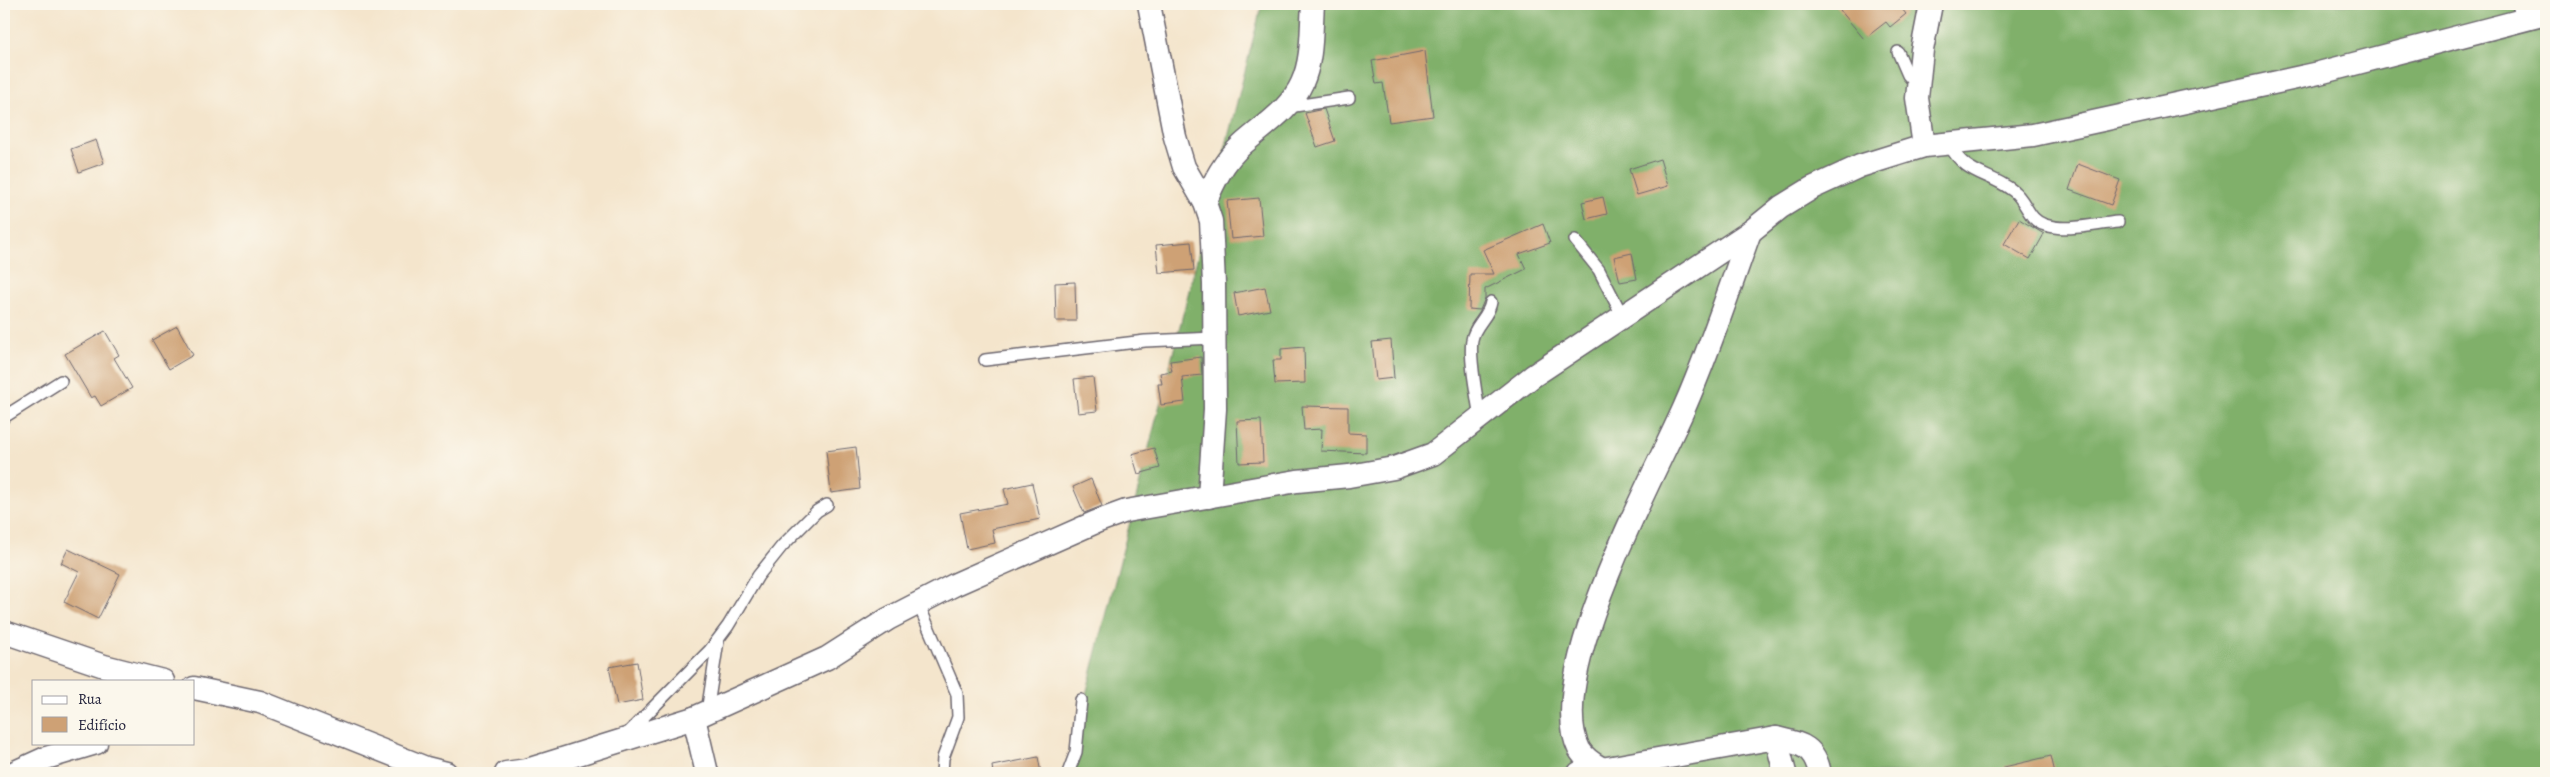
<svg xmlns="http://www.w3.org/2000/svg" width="2550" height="777" viewBox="0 0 2550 777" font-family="Alegreya,serif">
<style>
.forest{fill:#80b06a;stroke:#516952}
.building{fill:#cea175}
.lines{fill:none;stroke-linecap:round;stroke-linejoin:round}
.lane-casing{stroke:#6c666e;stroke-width:14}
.street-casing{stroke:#6c666e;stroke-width:25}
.lane{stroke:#fff;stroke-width:11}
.street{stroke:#fff;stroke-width:22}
</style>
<rect width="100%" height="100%" fill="#fbf7ec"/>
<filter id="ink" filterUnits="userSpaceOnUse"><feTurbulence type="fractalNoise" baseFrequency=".02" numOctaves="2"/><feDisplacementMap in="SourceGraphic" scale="10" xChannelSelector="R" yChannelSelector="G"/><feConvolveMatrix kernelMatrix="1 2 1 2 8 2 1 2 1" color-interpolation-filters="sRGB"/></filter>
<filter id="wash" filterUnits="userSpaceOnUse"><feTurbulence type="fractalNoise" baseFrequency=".0096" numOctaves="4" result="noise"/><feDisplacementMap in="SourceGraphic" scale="20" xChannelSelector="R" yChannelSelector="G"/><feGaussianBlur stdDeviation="1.12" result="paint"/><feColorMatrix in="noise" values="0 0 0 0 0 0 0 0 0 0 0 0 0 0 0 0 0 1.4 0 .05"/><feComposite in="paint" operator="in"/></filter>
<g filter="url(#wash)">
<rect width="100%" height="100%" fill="#f4e5cc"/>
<!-- forest -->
<path class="forest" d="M 1262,4 L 2546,4 L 2546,773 L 1066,773 Z"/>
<g id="blocks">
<!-- building -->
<g class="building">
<path d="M 1835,4 L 1908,4 L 1902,9 L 1906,14 L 1890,27 L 1886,22 L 1864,39 Z"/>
<path d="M 1425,51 L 1433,116 L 1389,122 L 1383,83 L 1376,84 L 1372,61 Z"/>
<path d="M 1324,109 L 1335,141 L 1317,147 L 1305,113 Z"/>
<path d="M 96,140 L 104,163 L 79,172 L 71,149 Z"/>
<path d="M 1660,159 L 1668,186 L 1637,195 L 1629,169 Z"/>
<path d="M 2078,164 L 2120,180 L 2111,205 L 2069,190 Z"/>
<path d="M 1603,197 L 1607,214 L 1586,219 L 1582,202 Z"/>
<path d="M 1259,198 L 1263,236 L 1231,239 L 1227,201 Z"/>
<path d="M 2019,219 L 2044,234 L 2030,259 L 2004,244 Z"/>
<path d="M 1543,224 L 1550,243 L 1519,254 L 1526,269 L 1485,289 L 1485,298 L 1480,310 L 1469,309 L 1470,274 L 1494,274 L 1483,250 Z"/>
<path d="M 1191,242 L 1194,270 L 1159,273 L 1156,245 Z"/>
<path d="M 1632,253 L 1637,279 L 1620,282 L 1614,257 Z"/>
<path d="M 1075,282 L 1076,321 L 1056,321 L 1055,283 Z"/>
<path d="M 1265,287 L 1270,310 L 1238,316 L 1234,293 Z"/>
<path d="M 177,326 L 193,355 L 169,369 L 152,340 Z"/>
<path d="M 105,331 L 119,355 L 114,358 L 132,388 L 101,406 L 95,396 L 91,398 L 65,354 Z"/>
<path d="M 1391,340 L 1394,378 L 1376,380 L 1372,342 Z"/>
<path d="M 1304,347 L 1305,383 L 1275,384 L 1273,360 L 1281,360 L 1281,349 Z"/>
<path d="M 1201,357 L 1202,375 L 1182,377 L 1185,402 L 1161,405 L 1158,384 L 1162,384 L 1160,373 L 1172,371 L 1170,361 Z"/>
<path d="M 1093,377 L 1097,411 L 1078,413 L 1074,379 Z"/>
<path d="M 1302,406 L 1348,407 L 1348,433 L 1366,434 L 1366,453 L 1321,451 L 1322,429 L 1304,430 Z"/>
<path d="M 1261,420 L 1263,462 L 1239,463 L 1237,421 Z"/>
<path d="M 856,447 L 860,489 L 831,493 L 826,451 Z"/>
<path d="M 1154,448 L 1160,468 L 1138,474 L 1132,454 Z"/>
<path d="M 1091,479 L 1102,506 L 1084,513 L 1073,487 Z"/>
<path d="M 1032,483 L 1040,519 L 992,529 L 995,543 L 967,549 L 960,513 L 1008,504 L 1004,489 Z"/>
<path d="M 68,549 L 120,574 L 98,619 L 64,602 L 79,572 L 61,563 Z"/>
<path d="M 637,662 L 643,700 L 617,705 L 609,667 Z"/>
<path d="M 2051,756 L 2055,773 L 2005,773 L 2004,767 Z"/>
<path d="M 1038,757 L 1041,773 L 993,773 L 992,766 Z"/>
</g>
</g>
</g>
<g filter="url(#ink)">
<use href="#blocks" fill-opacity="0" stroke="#6c666e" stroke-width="1"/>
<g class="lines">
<!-- lane casing -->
<g class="lane-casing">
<g id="lane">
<path d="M 2518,4 L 2522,20"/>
<path d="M 1898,52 L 1908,75 L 1918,86"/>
<path d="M 1288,107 L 1349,98"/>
<path d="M 1948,143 C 1966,176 1986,171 2012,190 C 2027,200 2027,220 2045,225 C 2067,232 2095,224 2118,222"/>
<path d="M 1575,240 L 1599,270 L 1623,317"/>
<path d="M 985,360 L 1145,341 L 1215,338"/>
<path d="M 4,417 L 61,381"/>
<path d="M 1480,418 C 1477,397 1469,359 1472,340 C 1474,325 1489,317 1491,302"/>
<path d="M 918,603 L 957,694 L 958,717 L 943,758 L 942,773"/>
<path d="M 707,712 L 718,641"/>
<path d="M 627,734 L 710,650 L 728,626 L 758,576 L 782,546 L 817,511 L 827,505"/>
<path d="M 1068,773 L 1076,752 L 1081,700"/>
</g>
</g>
<!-- street casing -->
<g class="street-casing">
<g id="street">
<path d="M 1149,4 L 1175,137 L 1184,167 L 1205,203 L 1211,221 L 1214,284 L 1215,409 L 1209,497"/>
<path d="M 1924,146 L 1917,98 L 1922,50 L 1931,4"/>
<path d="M 1205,203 C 1214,181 1224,161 1242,145 C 1263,126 1290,110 1302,83 C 1313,59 1311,29 1313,4"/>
<path d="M 4,632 L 104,666 L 163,681"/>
<path d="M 194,688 L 260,702 L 426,768 L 446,773"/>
<path d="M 694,718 L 707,773"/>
<path d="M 1776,738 L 1785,773"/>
<path d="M 1601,768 C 1592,763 1584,758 1579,749 C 1543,677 1654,477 1685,406 C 1710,349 1729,290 1750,232"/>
<path d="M 13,773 L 46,758 L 96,743"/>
<path d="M 506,773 L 527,770 L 694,718 L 827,658 L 888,619 L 956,584 L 1096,522 L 1126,511 L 1297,481 L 1349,476 L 1394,468 L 1433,454 L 1533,376 L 1750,232 L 1781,207 L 1812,188 L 1860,166 L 1924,146 L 2033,135 L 2319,73 L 2546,14"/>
<path d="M 1579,773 L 1776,738 C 1801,744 1814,745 1820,773"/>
</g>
</g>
<!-- lane -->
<use href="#lane" class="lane"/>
<!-- street -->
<use href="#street" class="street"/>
</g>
</g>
<!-- margin -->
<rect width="2550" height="777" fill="none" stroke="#fbf7ec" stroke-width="20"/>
<!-- legend -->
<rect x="32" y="680" width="162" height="65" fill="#fbf7ec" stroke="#a4a2a5"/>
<rect x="42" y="696" width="25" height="8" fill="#ffffff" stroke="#a4a2a5"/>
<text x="78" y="704" font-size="15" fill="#22223b">Rua</text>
<rect x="42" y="717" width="25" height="15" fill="#cea175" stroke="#a4a2a5"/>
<text x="78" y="730" font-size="15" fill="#22223b">Edifício</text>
</svg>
